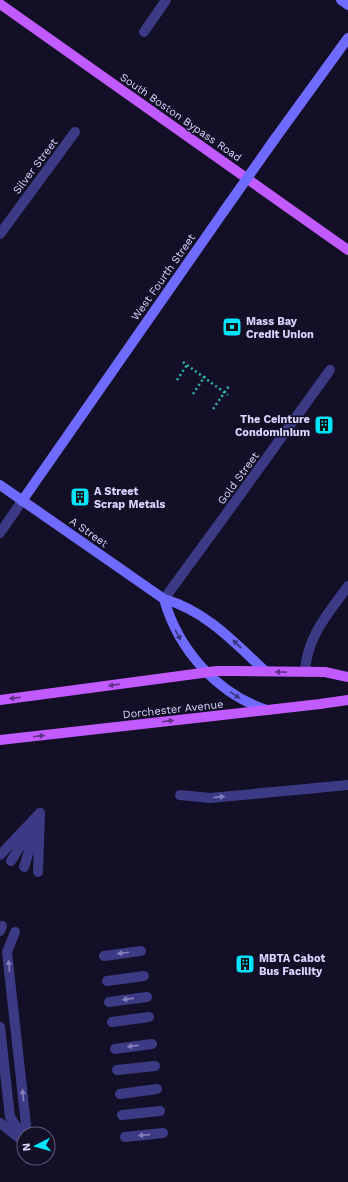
<svg xmlns="http://www.w3.org/2000/svg" width="348" height="1182" viewBox="0 0 348 1182" font-family="'Work Sans',sans-serif">
<style>
.lines{fill:none;stroke-linecap:round;stroke-linejoin:round}
.path{stroke:#2fb8b0;stroke-width:2.5;stroke-dasharray:2 3;stroke-linecap:butt}
.service{stroke:#3d3a85;stroke-width:10}
.minor{stroke:#3d3a85;stroke-width:10}
.tertiary{stroke:#3d3a85;stroke-width:10}
.secondary{stroke:#6f6bff;stroke-width:10}
.primary{stroke:#c25bff;stroke-width:10}
.secondary-bridge{stroke:#6f6bff;stroke-width:10}
.oneway{fill:#38347d}
.oneway2{fill:#623188}
.oneway3{fill:#837fbc}
.labels{text-anchor:middle;stroke-width:3;stroke-linejoin:round;paint-order:stroke}
.street-label{font-size:11px;fill:#d9d4ff;stroke:#130f26}
.poi-label{font-size:11px;font-weight:bold;fill:#d9d4ff;stroke:#130f26;text-anchor:start}
</style>
<rect width="100%" height="100%" fill="#130f26"/>
<g class="lines">
<!-- path -->
<g class="path">
<path d="M 183,362 L 228,395"/>
<path d="M 177,380 L 187,365"/>
<path d="M 193,394 L 205,376"/>
<path d="M 213,409 L 229,386"/>
</g>
<!-- service -->
<g class="service">
<path d="M 180,795 L 210,798 L 348,785"/>
<path d="M 0,855 L 40,813"/>
<path d="M 11,861 L 30,830"/>
<path d="M 24,867 L 36,828"/>
<path d="M 38,872 L 40,813"/>
<path d="M 0,931 L 2,926"/>
<path d="M 15,932 L 7,952 L 27,1134"/>
<path d="M 104,956 L 141,951"/>
<path d="M 107,981 L 144,976"/>
<path d="M 109,1002 L 147,997"/>
<path d="M 112,1022 L 149,1017"/>
<path d="M 0,1027 L 10,1117 L 24,1138"/>
<path d="M 115,1049 L 152,1044"/>
<path d="M 117,1070 L 155,1066"/>
<path d="M 120,1094 L 157,1089"/>
<path d="M 122,1115 L 160,1111"/>
<path d="M 0,1123 L 22,1140"/>
<path d="M 125,1137 L 163,1133"/>
</g>
<!-- minor -->
<g class="minor">
<path d="M 144,32 L 166,0"/>
<path d="M 0,234 L 75,132"/>
<path d="M 164,599 L 232,506 L 330,370"/>
<path d="M 305,672 C 307,636 328,614 348,586"/>
</g>
<!-- tertiary -->
<path class="tertiary" d="M 0,533 L 22,501"/>
<!-- secondary -->
<g class="secondary">
<path d="M 341,0 L 348,5"/>
<path d="M 274,140 L 348,38"/>
<path d="M 0,485 L 164,599 C 206,611 234,642 265,671"/>
<path d="M 22,501 L 224,211"/>
<path d="M 164,599 C 178,649 217,694 267,710"/>
</g>
<!-- primary -->
<g class="primary">
<path d="M 0,4 L 348,250"/>
<path d="M 0,700 L 217,671 L 237,671 L 325,672 L 348,677"/>
<path d="M 0,740 L 320,704 L 348,700"/>
</g>
<!-- secondary-bridge -->
<path class="secondary-bridge" d="M 224,211 L 274,140"/>
</g>
<!-- one-way arrows -->
<defs><path id="oneway-solid" d="M-6-.8H1V-3.2L6.5 0L1 3.2V.8H-6Z"/></defs>
<g class="oneway">
<use href="#oneway-solid" transform="translate(178 635) rotate(61)"/>
<use href="#oneway-solid" transform="translate(237 644) rotate(-136)"/>
<use href="#oneway-solid" transform="translate(235 695) rotate(34)"/>
</g>
<g class="oneway2">
<use href="#oneway-solid" transform="translate(281 672) rotate(-179)"/>
<use href="#oneway-solid" transform="translate(114 685) rotate(172)"/>
<use href="#oneway-solid" transform="translate(15 698) rotate(173)"/>
<use href="#oneway-solid" transform="translate(168 721) rotate(-7)"/>
<use href="#oneway-solid" transform="translate(39 736) rotate(-7)"/>
</g>
<g class="oneway3">
<use href="#oneway-solid" transform="translate(219 797) rotate(-5)"/>
<use href="#oneway-solid" transform="translate(123 953) rotate(173)"/>
<use href="#oneway-solid" transform="translate(9 966) rotate(-96)"/>
<use href="#oneway-solid" transform="translate(128 999) rotate(172)"/>
<use href="#oneway-solid" transform="translate(133 1046) rotate(173)"/>
<use href="#oneway-solid" transform="translate(23 1095) rotate(-96)"/>
<use href="#oneway-solid" transform="translate(144 1135) rotate(175)"/>
</g>
<!-- icons -->
<defs>
<g id="bank-square" transform="scale(1)"><rect x="-9" y="-9" width="18" height="18" rx="4" fill="#00e5ff" stroke="#130f26"/><path d="M-6-4H6V4H-6ZM0-2.3a2.3 2.3 0 1 0 0 4.6a2.3 2.3 0 1 0 0-4.6Z" fill="#111"/></g>
<g id="building-square" transform="scale(1)"><rect x="-9" y="-9" width="18" height="18" rx="4" fill="#00e5ff" stroke="#130f26"/><path d="M-4-6H4V6H1V3H-1V6H-4ZM-2.5-4.3h1.7v1.8h-1.7ZM.8-4.3h1.7v1.8H.8ZM-2.5-1h1.7V.8h-1.7ZM.8-1h1.7V.8H.8Z" fill="#111"/></g>
</defs>
<g fill-rule="evenodd">
<use href="#bank-square" x="232" y="327"/>
<use href="#building-square" x="324" y="425"/>
<use href="#building-square" x="80" y="497"/>
<use href="#building-square" x="245" y="964"/>
</g>
<g class="labels">
<!-- street labels -->
<g class="street-label">
<text transform="translate(181 117) rotate(35)" y="4">South Boston Bypass Road</text>
<text transform="translate(35 166) rotate(-53)" y="4">Silver Street</text>
<text transform="translate(163 277) rotate(-55)" y="4">West Fourth Street</text>
<text transform="translate(238 478) rotate(-54)" y="4">Gold Street</text>
<text transform="translate(89 532) rotate(35)" y="4">A Street</text>
<text transform="translate(173 709) rotate(-6)" y="4">Dorchester Avenue</text>
</g>
<!-- poi labels -->
<g class="poi-label">
<text x="246" y="325">Mass Bay<tspan x="246" dy="13">Credit Union</tspan></text>
<text x="310" y="423" text-anchor="end">The Ceinture<tspan x="310" dy="13">Condominium</tspan></text>
<text x="94" y="495">A Street<tspan x="94" dy="13">Scrap Metals</tspan></text>
<text x="259" y="962">MBTA Cabot<tspan x="259" dy="13">Bus Facility</tspan></text>
</g>
</g>
<!-- north arrow -->
<g transform="translate(36 1146) rotate(264)"><circle r="19" fill="#130f26" stroke="#625e7d"/>
<path d="M0-3L7 15L0 10L-7 15Z" fill="#00e5ff"/>
<text y="-6" font-size="11" font-weight="bold" text-anchor="middle" fill="#d9d4ff">N</text>
</g>
</svg>
